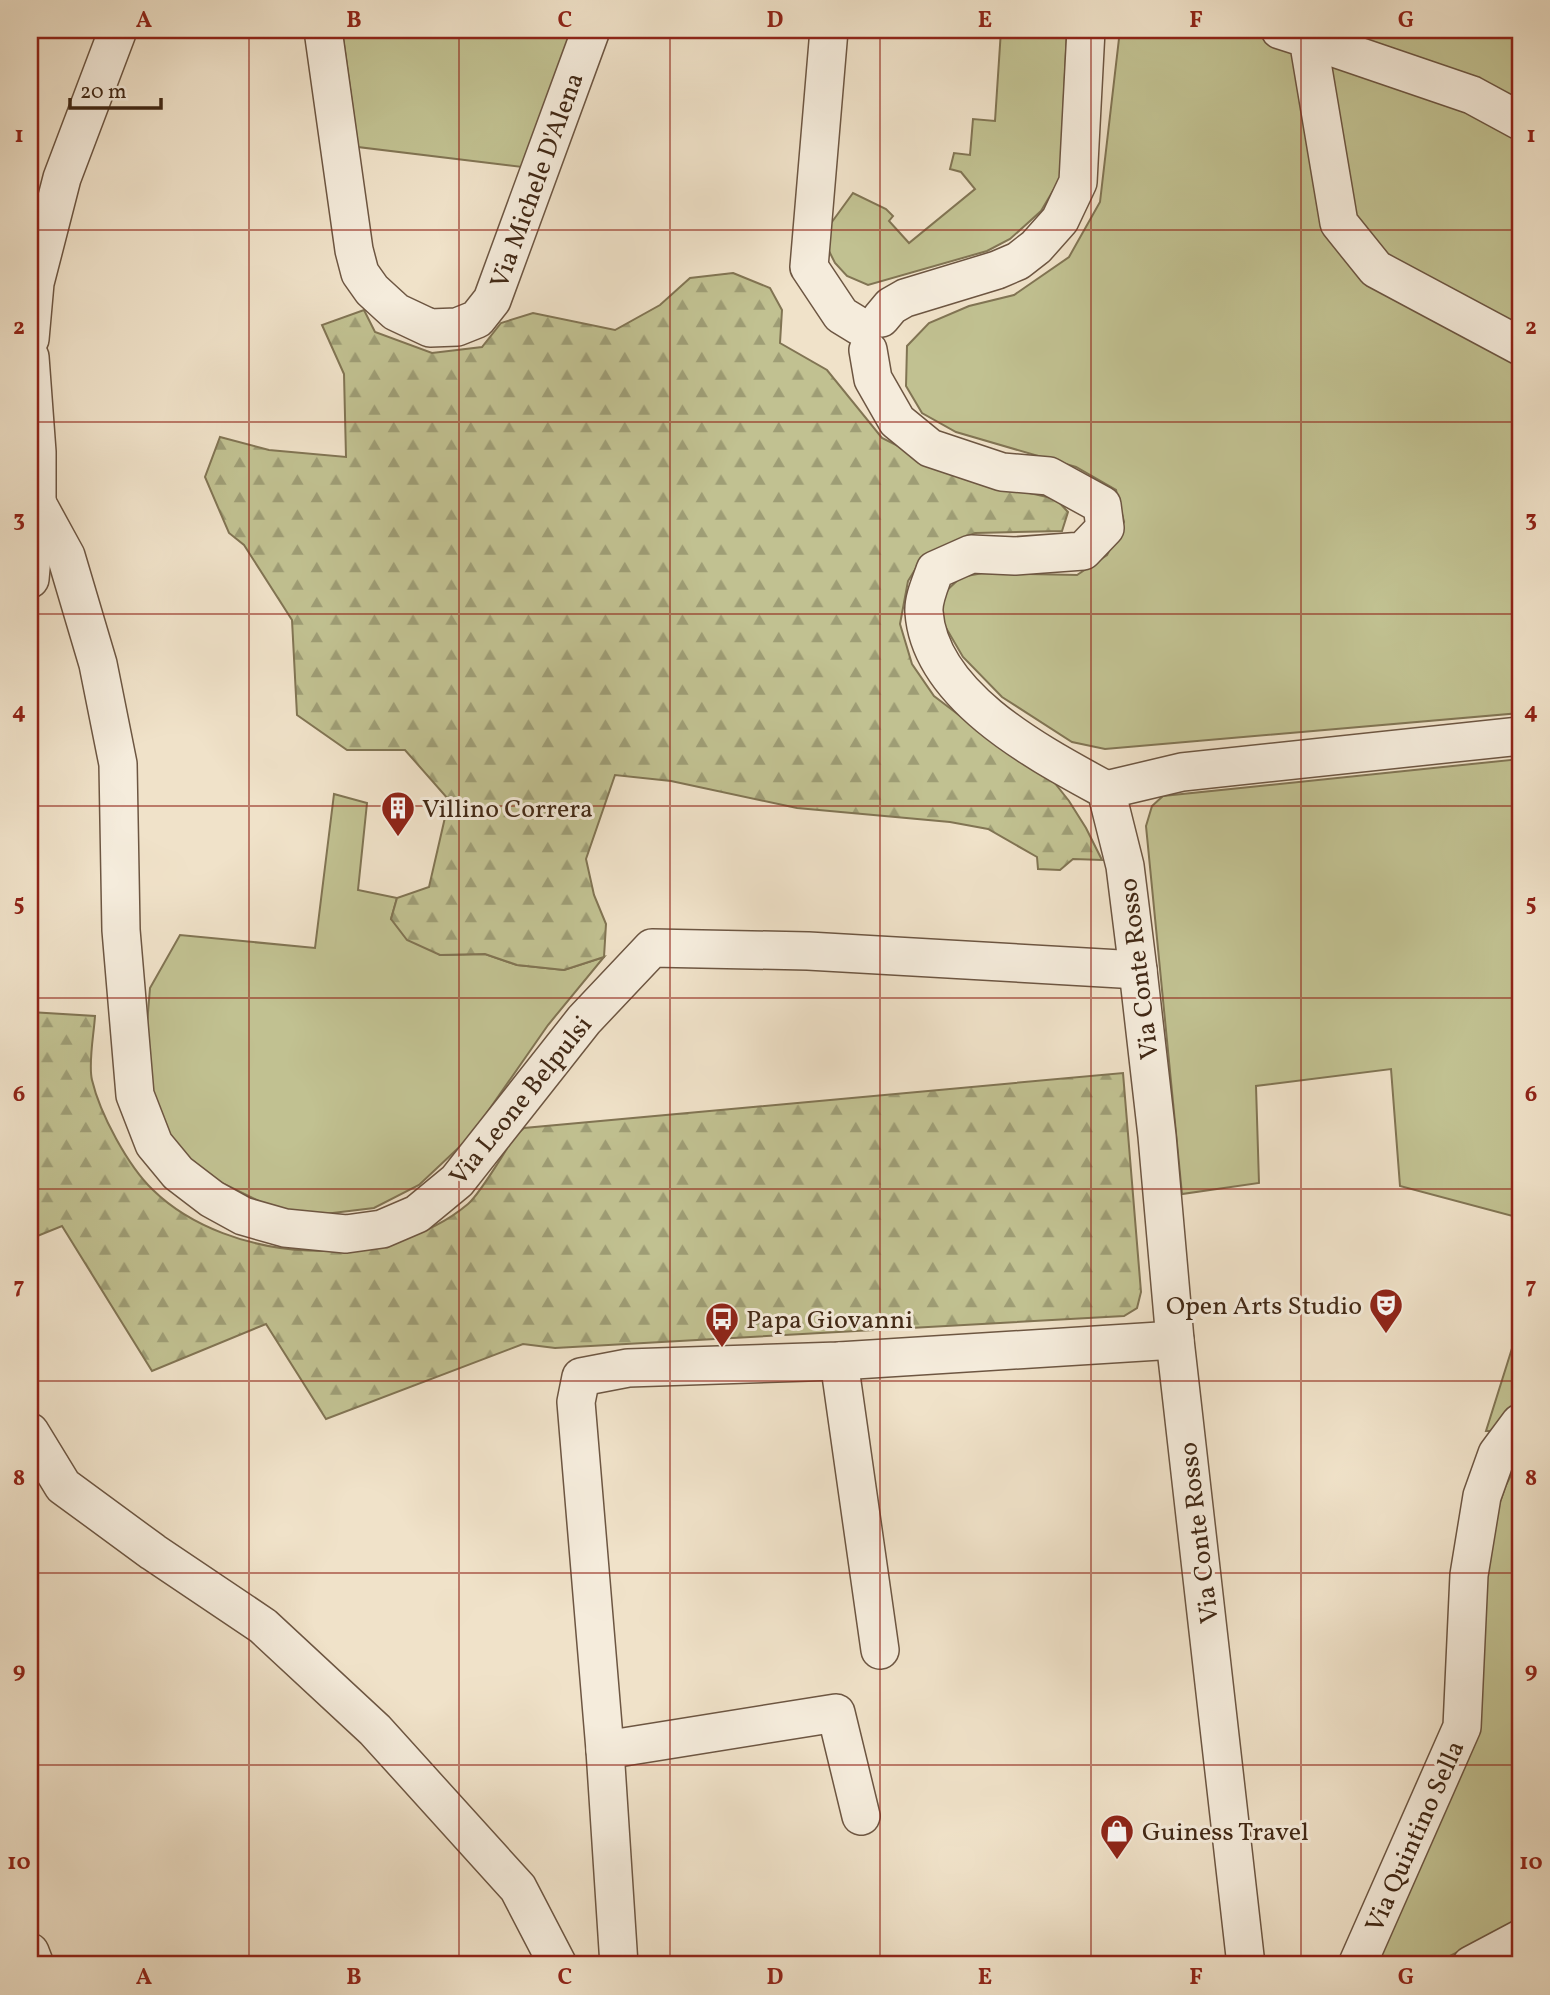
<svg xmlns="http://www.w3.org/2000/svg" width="1550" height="1995" viewBox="0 0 1550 1995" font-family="Vollkorn,serif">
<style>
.grass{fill:#c1c191;stroke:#817453;stroke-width:2}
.forest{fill:url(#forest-firs);stroke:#817453;stroke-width:2}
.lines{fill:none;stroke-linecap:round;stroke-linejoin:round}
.minor-casing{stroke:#6d5642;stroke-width:40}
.minor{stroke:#f5ecdc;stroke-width:37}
.grid{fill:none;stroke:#8f2418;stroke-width:2;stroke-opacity:0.55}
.labels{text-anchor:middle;stroke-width:6;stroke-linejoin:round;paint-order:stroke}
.street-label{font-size:26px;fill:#412815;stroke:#f5ecdc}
.poi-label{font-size:26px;fill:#412815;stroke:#f5ecdc;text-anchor:start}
.neatline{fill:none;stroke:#8f2418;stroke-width:2.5}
.grid-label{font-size:23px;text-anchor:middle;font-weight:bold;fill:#8f2418}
</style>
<defs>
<pattern id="forest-firs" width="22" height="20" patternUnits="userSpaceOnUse" patternTransform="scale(1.75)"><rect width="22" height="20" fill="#c1c191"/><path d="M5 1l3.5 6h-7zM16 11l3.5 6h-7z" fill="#9e9d75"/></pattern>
</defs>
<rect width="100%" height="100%" fill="#f0e2c9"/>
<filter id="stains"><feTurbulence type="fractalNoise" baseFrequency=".00286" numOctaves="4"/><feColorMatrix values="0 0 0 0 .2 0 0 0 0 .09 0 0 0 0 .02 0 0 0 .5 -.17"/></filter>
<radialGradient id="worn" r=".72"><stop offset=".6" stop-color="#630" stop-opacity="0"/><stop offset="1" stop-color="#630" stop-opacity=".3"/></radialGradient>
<!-- grass -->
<g class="grass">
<path d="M 342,30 L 573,30 L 522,167 L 358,147 Z"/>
<path d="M 1001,30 L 1067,30 L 1060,179 L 1041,211 L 1010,239 L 987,251 L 868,285 L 847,276 L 835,263 L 828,249 L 829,226 L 853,193 L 886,209 L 893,216 L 889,221 L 909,243 L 975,189 L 961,172 L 950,169 L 954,153 L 970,155 L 973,119 L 995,121 Z"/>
<path d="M 1120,30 L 1520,30 L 1520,713 L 1105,749 L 1072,742 L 1002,697 L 963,657 L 942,621 L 942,595 L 961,577 L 983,573 L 1077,575 L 1107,555 L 1124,522 L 1116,490 L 1076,467 L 956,432 L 922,413 L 906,386 L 907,346 L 929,323 L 969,306 L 1014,295 L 1069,257 L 1100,202 Z"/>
<path d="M 1520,759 L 1520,1218 L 1400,1186 L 1391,1069 L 1256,1086 L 1259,1183 L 1182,1194 L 1146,826 L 1152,806 L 1163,796 Z"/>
<path d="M 334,794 L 367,803 L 358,890 L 397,898 L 391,919 L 440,955 L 485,954 L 517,965 L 564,970 L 604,957 L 548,1025 L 470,1137 L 419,1185 L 374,1208 L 316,1215 L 281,1212 L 216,1180 L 178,1149 L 153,1103 L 146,1037 L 150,988 L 180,935 L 315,948 Z"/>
<path d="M 1520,1323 L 1520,1402 L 1493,1431 L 1486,1431 Z"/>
<path d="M 1520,1457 L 1520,1921 L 1432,1965 L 1374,1965 L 1472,1735 L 1487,1539 L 1506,1485 Z"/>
</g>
<!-- forest -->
<g class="forest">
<path d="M 733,273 L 770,288 L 782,310 L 780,343 L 827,370 L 882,438 L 948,471 L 980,482 L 1056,499 L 1068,512 L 1062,531 L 975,533 L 924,555 L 908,581 L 900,624 L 912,664 L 934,696 L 972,725 L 1046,772 L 1069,801 L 1086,828 L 1102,860 L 1073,859 L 1060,870 L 1038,869 L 1037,857 L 988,829 L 950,822 L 797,808 L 671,781 L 615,775 L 586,859 L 594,895 L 606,924 L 604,957 L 564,970 L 517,965 L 485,954 L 440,955 L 407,940 L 391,919 L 397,898 L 429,887 L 449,800 L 405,750 L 347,750 L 297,715 L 292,620 L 244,545 L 229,533 L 205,477 L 220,437 L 269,450 L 346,457 L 344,374 L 322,325 L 364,310 L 375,332 L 432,353 L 482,347 L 501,323 L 533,313 L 615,330 L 660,305 L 690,278 Z"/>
<path d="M 30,1012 L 95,1016 C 94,1034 88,1063 92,1080 C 100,1114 128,1166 153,1190 C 229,1264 386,1273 468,1204 C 481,1193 504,1152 516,1135 L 524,1128 L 1123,1073 L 1141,1292 L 1137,1308 L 1124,1316 L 555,1348 L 523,1344 L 326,1419 L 266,1324 L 152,1371 L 62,1226 L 30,1239 Z"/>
</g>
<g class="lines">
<!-- minor casing -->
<g class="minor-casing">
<g id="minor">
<path d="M 323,30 L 354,250 L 360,273 L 372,290 L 396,312 L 430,328 L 457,327 L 477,319 L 492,300 L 591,30"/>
<path d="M 829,30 L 809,267 L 841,315 L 859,326"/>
<path d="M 1280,30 L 1308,39 L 1339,223 L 1376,269 L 1520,346"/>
<path d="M 1308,39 L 1472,95 L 1520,121"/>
<path d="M 881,318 L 891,306 L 905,298 L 997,270 L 1018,261 L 1036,247 L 1060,220 L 1078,182 L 1086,30"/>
<path d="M 30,339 L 35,283 L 62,178 L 118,30"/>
<path d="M 868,350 L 873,379 L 897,421 L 930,448 L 1002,472 L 1049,476 L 1102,505 L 1105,528 L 1083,551 L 1015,556 L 971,554 L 935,570 C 931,582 923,599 924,612 C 930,697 1040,754 1106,790 L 1125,866 L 1138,970 L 1157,1136 L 1175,1340 L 1246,1965"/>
<path d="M 30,357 L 37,452 L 37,503 L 30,579"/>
<path d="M 37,503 L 66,556 L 98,664 L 118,764 L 121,930 L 135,1095 L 154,1144 L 178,1173 L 212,1199 L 243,1216 L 285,1228 L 346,1234 L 382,1229 L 417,1214 L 457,1181 L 584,1020 L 652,948 L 808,951 L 1138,970"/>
<path d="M 1106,790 L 1182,772 L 1520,736"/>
<path d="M 839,1361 L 880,1650"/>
<path d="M 30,1432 L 63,1486 L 153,1552 L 263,1626 L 375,1730 L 518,1888 L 558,1965"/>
<path d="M 605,1750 L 836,1713 L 861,1816"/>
<path d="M 30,1952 L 35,1965"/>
<path d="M 619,1965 L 605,1750 L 576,1402 L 581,1377 L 628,1368 L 839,1361 L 1175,1340"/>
<path d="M 1357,1965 L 1462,1727 L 1469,1575 L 1482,1496 L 1497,1454 L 1520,1423"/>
<path d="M 1471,1965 L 1520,1939"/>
</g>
</g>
<!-- minor -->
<use href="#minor" class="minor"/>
</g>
<!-- grid -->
<path class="grid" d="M 249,30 L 249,1965M 459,30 L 459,1965M 670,30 L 670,1965M 880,30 L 880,1965M 1091,30 L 1091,1965M 1301,30 L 1301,1965M 30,230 L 1520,230M 30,422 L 1520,422M 30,614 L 1520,614M 30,806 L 1520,806M 30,998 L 1520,998M 30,1189 L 1520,1189M 30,1381 L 1520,1381M 30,1573 L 1520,1573M 30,1765 L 1520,1765"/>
<!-- icons -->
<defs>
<g id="building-pin" transform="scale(1.75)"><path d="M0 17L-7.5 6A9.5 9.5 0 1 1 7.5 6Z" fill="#8f2418" stroke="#f5ecdc"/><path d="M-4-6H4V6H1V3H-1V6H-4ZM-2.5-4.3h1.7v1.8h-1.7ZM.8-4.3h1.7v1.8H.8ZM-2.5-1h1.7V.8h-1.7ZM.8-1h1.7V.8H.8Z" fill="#fff"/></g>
<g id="theatre-pin" transform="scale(1.75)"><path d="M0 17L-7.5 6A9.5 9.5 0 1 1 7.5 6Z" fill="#8f2418" stroke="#f5ecdc"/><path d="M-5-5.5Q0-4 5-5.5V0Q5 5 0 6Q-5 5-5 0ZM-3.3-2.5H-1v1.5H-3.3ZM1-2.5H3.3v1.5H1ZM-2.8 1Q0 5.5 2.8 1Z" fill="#fff"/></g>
<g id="bus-pin" transform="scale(1.75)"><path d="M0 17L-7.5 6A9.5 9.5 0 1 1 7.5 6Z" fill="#8f2418" stroke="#f5ecdc"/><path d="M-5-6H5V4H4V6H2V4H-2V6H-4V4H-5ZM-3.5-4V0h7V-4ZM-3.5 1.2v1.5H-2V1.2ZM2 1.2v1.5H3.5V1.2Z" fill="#fff"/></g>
<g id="shop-pin" transform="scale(1.75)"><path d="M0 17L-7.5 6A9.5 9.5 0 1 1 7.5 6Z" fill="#8f2418" stroke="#f5ecdc"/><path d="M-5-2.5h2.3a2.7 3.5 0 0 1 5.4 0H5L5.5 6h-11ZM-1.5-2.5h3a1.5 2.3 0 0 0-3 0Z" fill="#fff"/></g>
</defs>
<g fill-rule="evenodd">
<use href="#building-pin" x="398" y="808"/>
<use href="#theatre-pin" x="1386" y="1305"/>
<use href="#bus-pin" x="722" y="1319"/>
<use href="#shop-pin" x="1117" y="1831"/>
</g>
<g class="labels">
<!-- street labels -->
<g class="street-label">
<text transform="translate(536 180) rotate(-70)" y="9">Via Michele D'Alena</text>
<text transform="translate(1138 969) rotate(-97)" y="9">Via Conte Rosso</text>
<text transform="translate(520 1100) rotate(-51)" y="9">Via Leone Belpulsi</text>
<text transform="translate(1198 1533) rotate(-97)" y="9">Via Conte Rosso</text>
<text transform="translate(1414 1836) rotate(-66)" y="9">Via Quintino Sella</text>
</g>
<!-- poi labels -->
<g class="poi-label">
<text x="422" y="817">Villino Correra</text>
<text x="1362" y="1314" text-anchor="end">Open Arts Studio</text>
<text x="746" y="1328">Papa Giovanni</text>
<text x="1142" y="1840">Guiness Travel</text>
</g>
</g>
<!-- margin -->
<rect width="1550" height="1995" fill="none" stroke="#f0e2c9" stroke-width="77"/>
<!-- scale -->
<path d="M70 98v10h91v-10" fill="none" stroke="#412815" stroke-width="3.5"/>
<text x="80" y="98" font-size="21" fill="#412815" stroke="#f5ecdc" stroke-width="5" paint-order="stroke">20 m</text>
<rect x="38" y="38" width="1474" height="1918" class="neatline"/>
<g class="grid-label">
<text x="144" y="27">A</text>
<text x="354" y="27">B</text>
<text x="565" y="27">C</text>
<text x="775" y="27">D</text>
<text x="985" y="27">E</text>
<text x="1196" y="27">F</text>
<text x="1406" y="27">G</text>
<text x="19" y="142">1</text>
<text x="1531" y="142">1</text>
<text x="19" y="334">2</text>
<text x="1531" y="334">2</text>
<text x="19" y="526">3</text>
<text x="1531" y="526">3</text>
<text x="19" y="718">4</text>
<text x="1531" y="718">4</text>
<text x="19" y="910">5</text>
<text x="1531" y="910">5</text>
<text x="19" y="1101">6</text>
<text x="1531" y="1101">6</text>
<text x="19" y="1293">7</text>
<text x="1531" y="1293">7</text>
<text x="19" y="1485">8</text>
<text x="1531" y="1485">8</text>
<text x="19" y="1677">9</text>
<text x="1531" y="1677">9</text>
<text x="19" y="1869">10</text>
<text x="1531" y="1869">10</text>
<text x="144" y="1984">A</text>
<text x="354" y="1984">B</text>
<text x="565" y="1984">C</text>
<text x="775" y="1984">D</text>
<text x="985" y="1984">E</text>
<text x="1196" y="1984">F</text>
<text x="1406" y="1984">G</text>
</g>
<rect width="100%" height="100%" filter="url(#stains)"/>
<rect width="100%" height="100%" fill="url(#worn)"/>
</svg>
